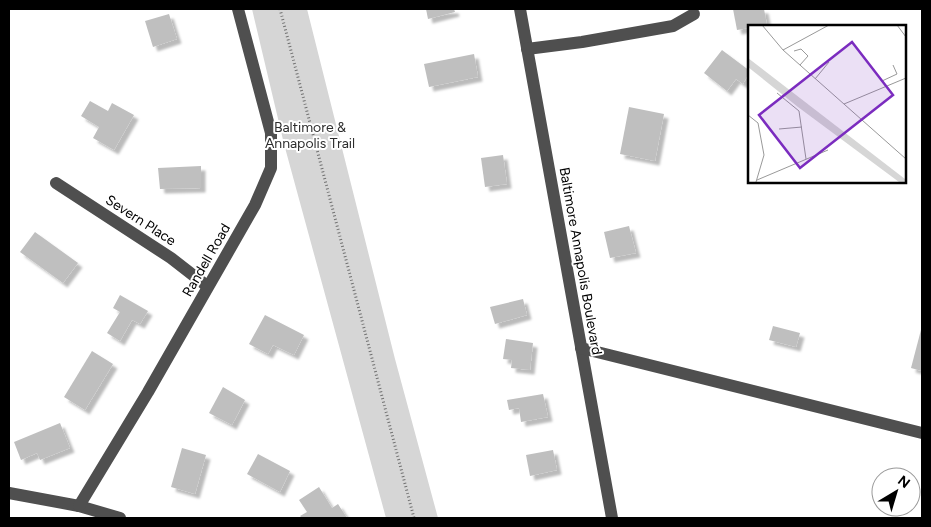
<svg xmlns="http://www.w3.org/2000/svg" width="931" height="527" viewBox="0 0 931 527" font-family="Figtree,sans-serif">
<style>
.green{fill:#d6d6d6}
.building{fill:#bfbfbf;filter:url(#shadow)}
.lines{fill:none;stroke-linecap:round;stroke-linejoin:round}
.path{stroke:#717171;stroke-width:3;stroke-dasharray:1 2.5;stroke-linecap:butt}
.minor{stroke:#4f4f4f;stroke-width:12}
.labels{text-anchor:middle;stroke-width:4;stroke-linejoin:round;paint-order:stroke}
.park-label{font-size:14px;fill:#2d2d2d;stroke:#fff}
.street-label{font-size:14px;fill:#000;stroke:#fff}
.inset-road{fill:none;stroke:#999;stroke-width:1}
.view{fill:#7b2cbf;fill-opacity:0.15;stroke:#7b2cbf;stroke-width:2.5}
.inset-edge{fill:none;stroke:#000;stroke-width:2.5}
</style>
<defs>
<filter id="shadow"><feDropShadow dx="4.5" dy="4.5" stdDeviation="1" flood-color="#0004"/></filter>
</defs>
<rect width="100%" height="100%" fill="#fff"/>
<!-- green -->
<path class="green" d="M 252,9 L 307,9 L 395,359 L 438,518 L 386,518 L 284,144 Z"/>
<!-- building -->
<g class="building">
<path d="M 426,9 L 454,9 L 455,12 L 428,19 Z"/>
<path d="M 733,9 L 764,9 L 767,25 L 737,30 Z"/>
<path d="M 169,14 L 177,39 L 153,47 L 145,21 Z"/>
<path d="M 722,50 L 750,71 L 743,84 L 736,79 L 727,91 L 704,73 Z"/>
<path d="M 474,54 L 478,77 L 429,87 L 424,64 Z"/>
<path d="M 90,101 L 108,111 L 112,103 L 134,115 L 114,150 L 93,138 L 99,127 L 81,116 Z"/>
<path d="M 629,107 L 664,114 L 655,161 L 620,154 Z"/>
<path d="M 503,155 L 507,184 L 485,187 L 481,158 Z"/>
<path d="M 201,166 L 201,188 L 160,189 L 158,168 Z"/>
<path d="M 629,226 L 636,253 L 610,258 L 604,232 Z"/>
<path d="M 35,232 L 78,263 L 63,283 L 20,252 Z"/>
<path d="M 120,295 L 148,311 L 140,324 L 132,320 L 120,341 L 107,333 L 120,312 L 113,308 Z"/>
<path d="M 523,299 L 527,315 L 495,324 L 490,307 Z"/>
<path d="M 265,315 L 304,335 L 294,355 L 273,345 L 268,354 L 249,344 Z"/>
<path d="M 773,326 L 800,333 L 796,347 L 769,340 Z"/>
<path d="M 922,326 L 922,371 L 911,368 Z"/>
<path d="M 506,339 L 533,343 L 530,370 L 511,368 L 512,360 L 503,359 Z"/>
<path d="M 92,351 L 113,364 L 85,410 L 64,397 Z"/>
<path d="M 223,387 L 245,400 L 232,425 L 209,413 Z"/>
<path d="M 543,394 L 548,417 L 521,422 L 519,408 L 509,410 L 507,400 Z"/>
<path d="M 60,423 L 70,448 L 40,460 L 37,453 L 21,460 L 14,442 Z"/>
<path d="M 182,448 L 206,455 L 195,494 L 171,487 Z"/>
<path d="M 553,450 L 557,470 L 530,476 L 526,455 Z"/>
<path d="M 258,454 L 290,471 L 280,492 L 247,474 Z"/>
<path d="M 319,487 L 332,508 L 338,504 L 347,518 L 302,518 L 300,516 L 307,512 L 299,500 Z"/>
</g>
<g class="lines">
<!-- path -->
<path class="path" d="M 280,9 L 414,518"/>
<!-- minor -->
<g class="minor">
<path d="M 520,9 L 612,518"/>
<path d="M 527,49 L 582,42 L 673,26 L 694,14"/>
<path d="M 56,183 L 171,258 L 207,286"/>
<path d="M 581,348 L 922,433"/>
<path d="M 9,493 L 79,506 L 120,518"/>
<path d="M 79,506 L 148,392 L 255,205 L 271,168 L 271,133 L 238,9"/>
</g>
</g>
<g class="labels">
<!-- park labels -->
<g class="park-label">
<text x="310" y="132">Baltimore &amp;<tspan x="310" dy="16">Annapolis Trail</tspan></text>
</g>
<!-- street labels -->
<g class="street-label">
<text transform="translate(141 220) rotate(33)" y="5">Severn Place</text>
<text transform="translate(206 260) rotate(-60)" y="5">Randell Road</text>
<text transform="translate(581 261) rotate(80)" y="5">Baltimore Annapolis Boulevard</text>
</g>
</g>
<!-- overview -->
<g transform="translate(748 25)">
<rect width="158" height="158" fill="#fff"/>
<path d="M 0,33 L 157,154 L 157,157 L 151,157 L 50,82 L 0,42 Z" fill="#d6d6d6"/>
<path class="inset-road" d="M 14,0 L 35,25 L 158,134M 149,0 L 158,12M 35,25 L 81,0M 46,26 L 53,24 L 60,31 L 52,40M 67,54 L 81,37M 134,56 L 149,49 L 145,40M 29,68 L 51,86 L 58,134M 96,79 L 158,53M 0,90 L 10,98 L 16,130 L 8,157M 31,104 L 54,102M 9,155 L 80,125"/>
<path class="view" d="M 104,17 L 145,70 L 52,143 L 11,90 Z"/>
<rect width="158" height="158" class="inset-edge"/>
</g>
<!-- border -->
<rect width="931" height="527" fill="none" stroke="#000000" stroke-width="20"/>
<!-- north arrow -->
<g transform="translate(896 492) rotate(38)"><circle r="24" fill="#ffffff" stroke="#999999"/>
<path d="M0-4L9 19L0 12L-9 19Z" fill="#000000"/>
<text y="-8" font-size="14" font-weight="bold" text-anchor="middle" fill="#000000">N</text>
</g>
</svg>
